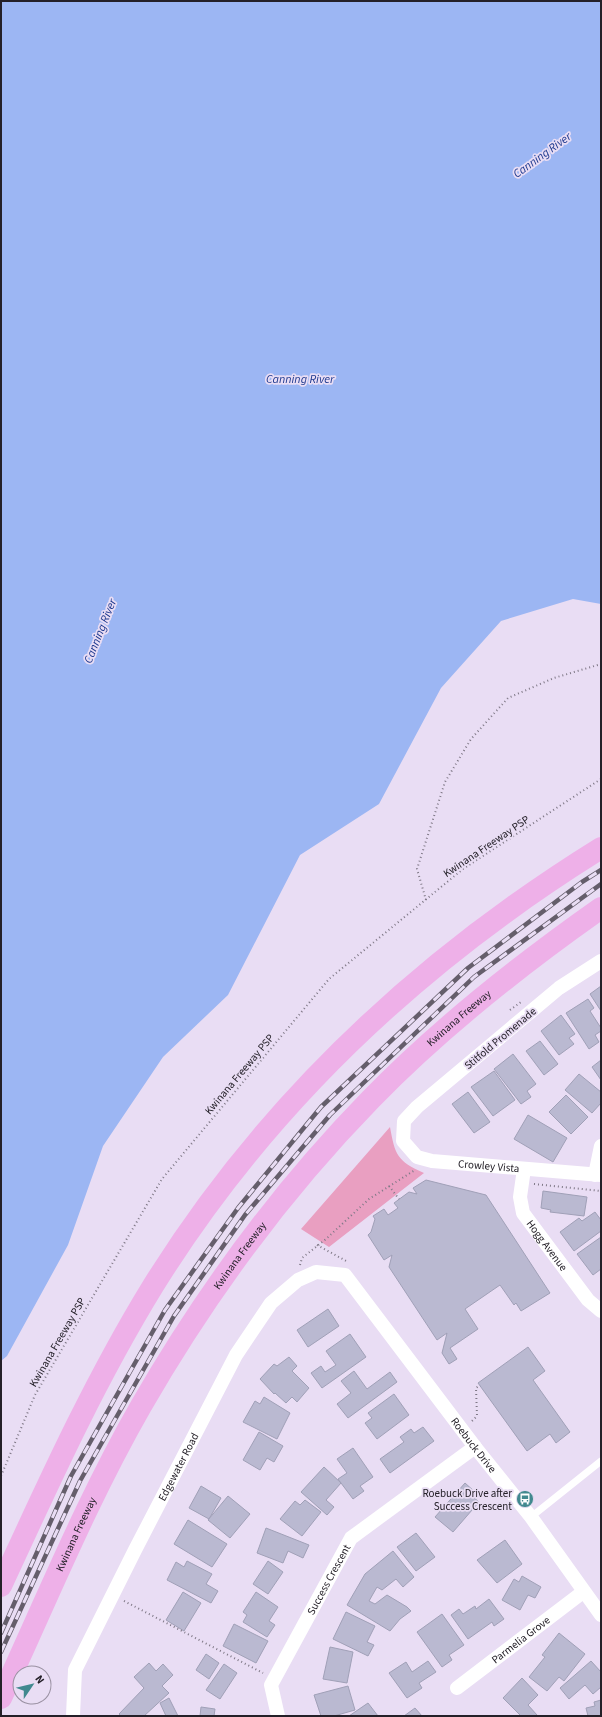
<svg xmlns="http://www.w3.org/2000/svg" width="602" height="1717" viewBox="0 0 602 1717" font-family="'Source Sans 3',sans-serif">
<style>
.green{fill:#e99fc1}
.water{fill:#9cb6f3}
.building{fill:#bab9d1;stroke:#a0a0b7}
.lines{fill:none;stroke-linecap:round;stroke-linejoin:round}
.path{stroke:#7f7886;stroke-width:2;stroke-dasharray:1 3;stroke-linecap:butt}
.lane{stroke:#fff;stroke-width:7}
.street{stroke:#fff;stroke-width:14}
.highway{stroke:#eeb0e8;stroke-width:22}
.rail-casing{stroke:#655e6b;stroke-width:4.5}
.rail{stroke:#e9ddf4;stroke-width:3;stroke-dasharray:9;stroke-linecap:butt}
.labels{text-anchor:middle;stroke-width:3.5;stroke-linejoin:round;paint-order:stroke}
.street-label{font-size:11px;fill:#242028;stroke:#e9ddf4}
.poi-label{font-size:11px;fill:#242028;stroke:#e9ddf4;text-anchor:end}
.water-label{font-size:12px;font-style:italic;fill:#1f3a8f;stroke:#e9ddf4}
</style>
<rect width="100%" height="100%" fill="#e9ddf4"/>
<!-- green -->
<path class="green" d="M 390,1127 C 395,1155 397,1161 424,1173 L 329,1247 L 301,1229 Z"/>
<!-- water -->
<path class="water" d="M 1,1 L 601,1 L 601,604 L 573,599 L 501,621 L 441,688 L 379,804 L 300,855 L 228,995 L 163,1057 L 103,1146 L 68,1245 L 7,1356 L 1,1361 Z"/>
<!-- building -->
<g class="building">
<path d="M 601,986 L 601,1011 L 590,994 Z"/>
<path d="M 588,999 L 594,1008 L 590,1011 L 601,1028 L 601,1031 L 595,1035 L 599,1042 L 589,1049 L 566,1013 Z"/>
<path d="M 561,1015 L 575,1034 L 569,1038 L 574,1044 L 559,1055 L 541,1031 Z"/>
<path d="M 540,1041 L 558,1064 L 544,1075 L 526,1051 Z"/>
<path d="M 513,1054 L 536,1084 L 527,1091 L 531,1097 L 521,1104 L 494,1069 Z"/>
<path d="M 601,1060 L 601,1080 L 592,1067 Z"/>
<path d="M 494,1071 L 515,1100 L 493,1116 L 471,1087 Z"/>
<path d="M 579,1074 L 601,1092 L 601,1103 L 592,1113 L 565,1090 Z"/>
<path d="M 468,1092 L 490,1122 L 474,1133 L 452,1104 Z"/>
<path d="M 566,1095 L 588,1117 L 571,1134 L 549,1112 Z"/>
<path d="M 528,1115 L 567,1138 L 553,1162 L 514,1139 Z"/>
<path d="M 426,1180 L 486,1195 L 550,1293 L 521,1311 L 516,1303 L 514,1305 L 500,1285 L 465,1309 L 478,1329 L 450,1348 L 457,1359 L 449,1364 L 442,1353 L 447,1333 L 437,1340 L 389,1267 L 392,1255 L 384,1260 L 368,1235 L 371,1232 L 375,1219 L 373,1216 L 384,1209 L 388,1215 L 398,1208 L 394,1203 L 409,1192 L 417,1194 L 413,1188 Z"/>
<path d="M 543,1191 L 587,1197 L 584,1216 L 550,1212 L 551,1210 L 541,1208 Z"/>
<path d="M 595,1212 L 601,1220 L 601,1231 L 574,1251 L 560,1232 L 579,1218 L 582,1221 Z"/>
<path d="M 601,1237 L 601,1269 L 593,1275 L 577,1254 Z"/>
<path d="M 328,1309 L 339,1326 L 308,1347 L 297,1330 Z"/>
<path d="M 350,1334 L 366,1357 L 322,1388 L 311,1373 L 321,1366 L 325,1372 L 336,1365 L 326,1351 Z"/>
<path d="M 528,1347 L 545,1371 L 533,1380 L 570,1432 L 556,1443 L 550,1434 L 527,1451 L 478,1383 Z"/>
<path d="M 289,1357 L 297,1366 L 292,1371 L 309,1388 L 297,1402 L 292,1397 L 286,1403 L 275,1393 L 274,1394 L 260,1379 L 274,1364 L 277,1366 Z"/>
<path d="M 354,1371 L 367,1389 L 390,1372 L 397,1382 L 348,1418 L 337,1404 L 351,1393 L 341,1381 Z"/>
<path d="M 394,1394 L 409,1415 L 377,1439 L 365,1423 L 372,1418 L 368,1413 Z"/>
<path d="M 264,1397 L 290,1413 L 277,1439 L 243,1422 L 255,1401 L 260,1404 Z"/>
<path d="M 423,1427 L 434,1441 L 390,1473 L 380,1459 L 404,1442 L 400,1437 L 411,1429 L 414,1433 Z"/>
<path d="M 259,1432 L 283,1446 L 274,1462 L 267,1458 L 260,1470 L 243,1460 Z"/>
<path d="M 353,1448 L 373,1477 L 360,1486 L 364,1491 L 353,1499 L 338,1479 L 347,1473 L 337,1459 Z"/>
<path d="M 324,1467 L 341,1483 L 326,1500 L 334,1507 L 327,1515 L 301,1492 Z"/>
<path d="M 465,1483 L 475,1492 L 472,1496 L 479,1502 L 453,1532 L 435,1517 Z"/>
<path d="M 201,1486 L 221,1498 L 209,1519 L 189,1508 Z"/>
<path d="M 228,1496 L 250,1514 L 230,1538 L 208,1520 Z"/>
<path d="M 305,1500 L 321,1512 L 302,1536 L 280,1519 L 295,1501 L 300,1505 Z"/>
<path d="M 188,1520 L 227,1544 L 212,1567 L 174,1544 Z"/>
<path d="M 266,1528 L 309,1545 L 303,1558 L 288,1551 L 283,1563 L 257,1553 Z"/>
<path d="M 416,1533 L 435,1557 L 416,1571 L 397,1547 Z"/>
<path d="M 505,1540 L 522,1564 L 497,1583 L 477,1560 Z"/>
<path d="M 393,1551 L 414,1577 L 403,1587 L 396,1579 L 382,1590 L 377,1587 L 369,1601 L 375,1604 L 387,1595 L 407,1607 L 411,1611 L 400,1619 L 390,1631 L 347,1605 L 365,1574 Z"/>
<path d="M 187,1561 L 212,1574 L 206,1584 L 218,1591 L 211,1603 L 167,1580 L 176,1562 L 184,1567 Z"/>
<path d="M 268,1561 L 283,1572 L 268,1594 L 253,1584 Z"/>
<path d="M 522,1576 L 541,1587 L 535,1598 L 528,1595 L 520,1610 L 502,1600 L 514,1579 L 519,1582 Z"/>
<path d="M 183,1592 L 201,1603 L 184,1631 L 166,1620 Z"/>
<path d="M 256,1592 L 278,1607 L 269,1621 L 275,1625 L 267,1637 L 243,1622 L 247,1615 L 243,1612 Z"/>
<path d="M 489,1599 L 504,1619 L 494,1626 L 492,1622 L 468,1639 L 451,1615 L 459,1609 L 463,1614 L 475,1606 L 476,1609 Z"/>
<path d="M 346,1612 L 375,1626 L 367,1642 L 374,1645 L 368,1656 L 333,1639 Z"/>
<path d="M 442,1614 L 464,1645 L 449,1655 L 452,1660 L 442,1667 L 417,1632 Z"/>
<path d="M 234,1624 L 268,1641 L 256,1663 L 223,1646 Z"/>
<path d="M 559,1633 L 585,1654 L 564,1681 L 559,1677 L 547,1691 L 529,1677 L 545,1657 L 542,1655 Z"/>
<path d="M 330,1647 L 353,1652 L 347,1683 L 323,1679 Z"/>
<path d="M 206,1654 L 219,1663 L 209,1679 L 196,1670 Z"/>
<path d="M 428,1661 L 436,1672 L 419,1683 L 422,1688 L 407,1698 L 389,1673 L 406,1662 L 412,1672 Z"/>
<path d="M 591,1661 L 601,1672 L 601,1687 L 593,1694 L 585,1685 L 569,1699 L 560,1688 Z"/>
<path d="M 149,1663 L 156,1671 L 163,1664 L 173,1675 L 162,1686 L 169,1693 L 144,1716 L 121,1716 L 119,1714 L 144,1688 L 134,1677 Z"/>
<path d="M 224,1664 L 237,1673 L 220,1699 L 206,1690 Z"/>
<path d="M 522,1678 L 538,1695 L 528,1705 L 537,1715 L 536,1716 L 521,1716 L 503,1698 Z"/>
<path d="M 348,1686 L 355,1710 L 334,1716 L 321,1716 L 314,1695 Z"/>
<path d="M 169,1698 L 178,1716 L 166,1716 L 160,1703 Z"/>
<path d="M 601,1700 L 601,1716 L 588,1716 L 586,1708 L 595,1706 L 594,1702 Z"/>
<path d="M 368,1703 L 378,1716 L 349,1716 Z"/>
<path d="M 201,1707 L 215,1709 L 214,1716 L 200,1716 Z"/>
<path d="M 415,1708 L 422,1716 L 404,1716 Z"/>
</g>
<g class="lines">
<!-- path -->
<g class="path">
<path d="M 426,900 L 417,869 L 445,782 L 471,739 L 508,698 L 554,678 L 601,664"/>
<path d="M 510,1010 L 521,1002"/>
<path d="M 534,1184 L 601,1191"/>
<path d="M 389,1186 L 399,1199"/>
<path d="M 317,1245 L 348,1262"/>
<path d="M 300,1265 L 302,1258 L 326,1239 L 369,1199 L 415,1170"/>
<path d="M 472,1421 L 477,1416 L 476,1388 L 480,1385"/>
<path d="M 1,1476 L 35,1395 L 162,1179 L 329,979 L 463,869 L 601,779"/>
<path d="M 124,1601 L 263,1673"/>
</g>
<!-- lane -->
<path class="lane" d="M 531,1517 L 601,1461"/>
<!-- street -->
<g class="street">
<path id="s1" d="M 601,961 L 559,988 L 417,1107 L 404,1121 L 403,1141 L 417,1157 L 432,1161 L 601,1175"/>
<path id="s2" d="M 524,1169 L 520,1197 L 523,1213 L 588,1300 L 601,1311"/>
<path d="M 595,1175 L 601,1146"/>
<path id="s3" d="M 457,1688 L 583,1592"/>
<path id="s4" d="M 73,1716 L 75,1670 L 135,1550 L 236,1355 L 271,1303 L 298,1280 L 316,1272 L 345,1275 L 475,1447 L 531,1517 L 601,1615"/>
<path id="s5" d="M 278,1716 L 271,1685 L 351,1538 L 475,1447"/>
</g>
<!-- highway -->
<g class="highway">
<path d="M 1,1586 C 48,1484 94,1382 153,1286 C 266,1104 419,961 601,848"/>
<path id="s6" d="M 1,1698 C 46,1601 87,1500 141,1406 C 205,1295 282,1190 371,1099 C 441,1027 520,965 601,908"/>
</g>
<!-- rail casing -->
<g class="rail-casing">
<g id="rail">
<path d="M 1,1633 L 71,1476 L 165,1310 L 238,1208 L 321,1107 L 468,968 L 582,882 L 601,870"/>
<path d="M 1,1652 L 80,1481 L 174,1316 L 245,1215 L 330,1115 L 474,977 L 601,884"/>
</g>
</g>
<!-- rail -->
<use href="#rail" class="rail"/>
</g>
<!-- icons -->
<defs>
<g id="bus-disc" transform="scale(0.9)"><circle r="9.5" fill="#41898f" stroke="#e9ddf4"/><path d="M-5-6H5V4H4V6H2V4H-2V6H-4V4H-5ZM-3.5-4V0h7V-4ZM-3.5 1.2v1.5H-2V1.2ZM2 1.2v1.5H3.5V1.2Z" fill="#fff"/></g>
</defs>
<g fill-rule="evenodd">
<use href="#bus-disc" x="525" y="1499"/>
</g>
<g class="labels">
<!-- street labels -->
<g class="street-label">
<text transform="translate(486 846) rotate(-34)" y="4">Kwinana Freeway PSP</text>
<text dy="4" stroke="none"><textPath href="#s6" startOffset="828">Kwinana Freeway</textPath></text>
<text transform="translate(500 1038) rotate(-40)" y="4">Stitfold Promenade</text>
<text transform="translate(239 1074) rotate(-50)" y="4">Kwinana Freeway PSP</text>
<text dy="4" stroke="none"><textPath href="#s1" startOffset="368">Crowley Vista</textPath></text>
<text dy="4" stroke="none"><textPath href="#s2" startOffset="85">Hogg Avenue</textPath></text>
<text dy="4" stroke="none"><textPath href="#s6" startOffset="504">Kwinana Freeway</textPath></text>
<text transform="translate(57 1342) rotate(-60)" y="4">Kwinana Freeway PSP</text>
<text dy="4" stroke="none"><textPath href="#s4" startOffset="760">Roebuck Drive</textPath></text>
<text dy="4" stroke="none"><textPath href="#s4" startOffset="274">Edgewater Road</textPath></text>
<text dy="4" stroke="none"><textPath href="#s6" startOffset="180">Kwinana Freeway</textPath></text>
<text dy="4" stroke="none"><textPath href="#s5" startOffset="152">Success Crescent</textPath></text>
<text dy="4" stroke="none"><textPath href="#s3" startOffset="80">Parmelia Grove</textPath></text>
</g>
<!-- poi labels -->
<g class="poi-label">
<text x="512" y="1497">Roebuck Drive after<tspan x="512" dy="13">Success Crescent</tspan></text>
</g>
<!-- water labels -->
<g class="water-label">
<text transform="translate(542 155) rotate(-36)" y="4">Canning River</text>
<text x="300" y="383">Canning River</text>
<text transform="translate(100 631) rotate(-68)" y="4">Canning River</text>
</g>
</g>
<!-- border -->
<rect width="602" height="1717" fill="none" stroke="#242028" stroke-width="4"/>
<!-- north arrow -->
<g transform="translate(32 1685) rotate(55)"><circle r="19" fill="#e9ddf4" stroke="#9a91a2"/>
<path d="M0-3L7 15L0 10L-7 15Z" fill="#41898f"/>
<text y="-6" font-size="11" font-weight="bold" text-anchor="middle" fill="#242028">N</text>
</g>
</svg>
